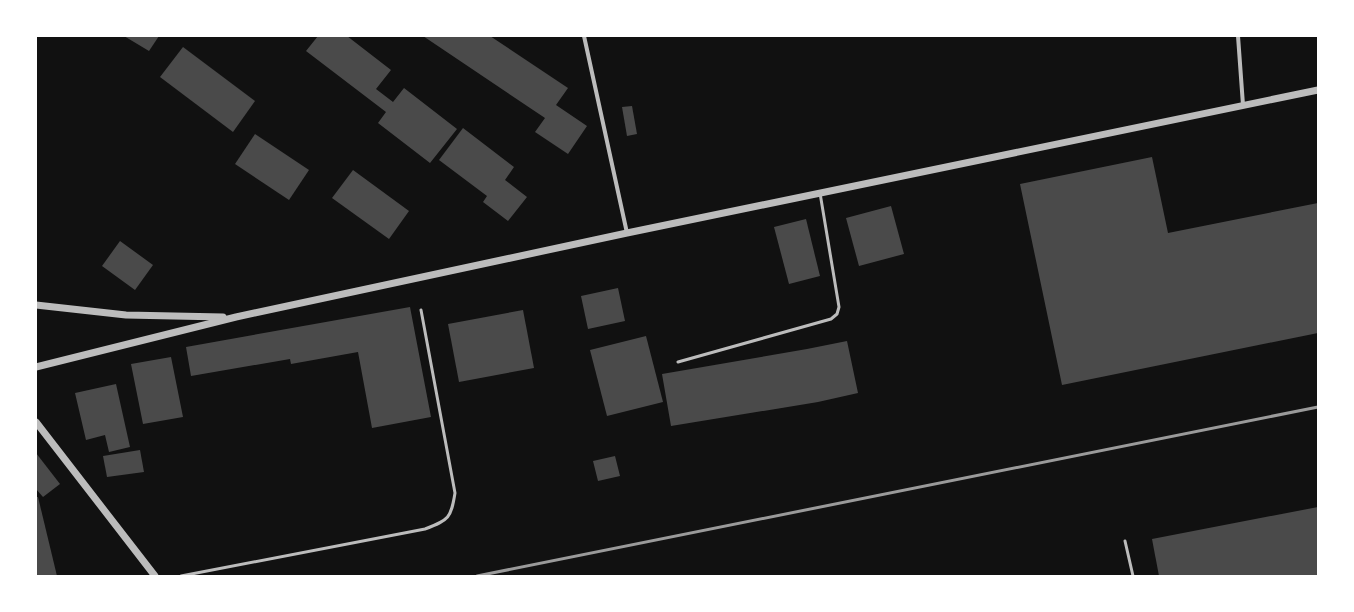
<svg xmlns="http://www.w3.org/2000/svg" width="1354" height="612" viewBox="0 0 1354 612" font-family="Helvetica,sans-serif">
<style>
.building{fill:#4a4a4a}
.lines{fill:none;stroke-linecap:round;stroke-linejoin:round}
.service{stroke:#bcbcbc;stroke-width:3}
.minor{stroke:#bcbcbc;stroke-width:4}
.tertiary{stroke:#bcbcbc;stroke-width:7}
.rail{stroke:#9a9a9a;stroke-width:3}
</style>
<rect width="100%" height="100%" fill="#111"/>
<!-- building -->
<g class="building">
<path d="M 124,36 L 159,36 L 149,51 Z"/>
<path d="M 318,36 L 347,36 L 391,70 L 376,89 L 393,102 L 404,88 L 457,129 L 430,163 L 378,123 L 386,112 L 306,51 Z"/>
<path d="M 423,36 L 490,36 L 568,88 L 556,105 L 587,126 L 568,154 L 535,132 L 545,118 Z"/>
<path d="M 183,47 L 255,101 L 233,132 L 160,77 Z"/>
<path d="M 632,106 L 637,134 L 627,136 L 622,107 Z"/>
<path d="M 463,128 L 514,167 L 505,180 L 527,197 L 508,221 L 483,202 L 487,196 L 439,160 Z"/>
<path d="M 255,134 L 309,170 L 289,200 L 235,164 Z"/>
<path d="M 1152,157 L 1168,233 L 1318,203 L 1318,333 L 1062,385 L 1020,184 Z"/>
<path d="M 353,170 L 409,211 L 389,239 L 332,198 Z"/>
<path d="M 891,206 L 904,254 L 859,266 L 846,218 Z"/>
<path d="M 806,219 L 820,276 L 789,284 L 774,227 Z"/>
<path d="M 120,241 L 153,265 L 135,290 L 102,266 Z"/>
<path d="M 618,288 L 625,321 L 588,329 L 581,296 Z"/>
<path d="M 410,307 L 431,417 L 372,428 L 358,352 L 291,364 L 290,359 L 191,376 L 186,347 Z"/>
<path d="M 523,310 L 534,368 L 459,382 L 448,324 Z"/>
<path d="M 646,336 L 663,402 L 607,416 L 590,350 Z"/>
<path d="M 847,341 L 858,393 L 818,402 L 671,426 L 662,374 L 807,349 Z"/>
<path d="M 171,357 L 183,417 L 143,424 L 131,364 Z"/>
<path d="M 116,384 L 130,447 L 109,452 L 105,435 L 86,440 L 75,393 Z"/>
<path d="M 140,450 L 144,472 L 107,477 L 103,456 Z"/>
<path d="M 36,453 L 60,484 L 43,497 L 36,489 Z"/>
<path d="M 615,456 L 620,476 L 598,481 L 593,461 Z"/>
<path d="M 36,497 L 38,497 L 57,576 L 36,576 Z"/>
<path d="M 1318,507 L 1318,576 L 1159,576 L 1152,539 Z"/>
</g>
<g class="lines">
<!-- service -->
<g class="service">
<path d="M 678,362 L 831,319 L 837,314 L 839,307 L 820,193"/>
<path d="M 1125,541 L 1133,576"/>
<path d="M 181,576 L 425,529 C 449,520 451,518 455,493 L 421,310"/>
</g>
<!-- minor -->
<g class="minor">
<path d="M 584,36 L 627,233"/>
<path d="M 1238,36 L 1243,105"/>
</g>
<!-- tertiary -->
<g class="tertiary">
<path d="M 36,305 L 126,315 L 223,317"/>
<path d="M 36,367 L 236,317 L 627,233 L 1318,90"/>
<path d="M 36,422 L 155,576"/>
</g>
<!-- rail -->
<path class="rail" d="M 477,576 L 1318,407"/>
</g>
<!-- border -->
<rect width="1354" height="612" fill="none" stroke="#ffffff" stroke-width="74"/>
</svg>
